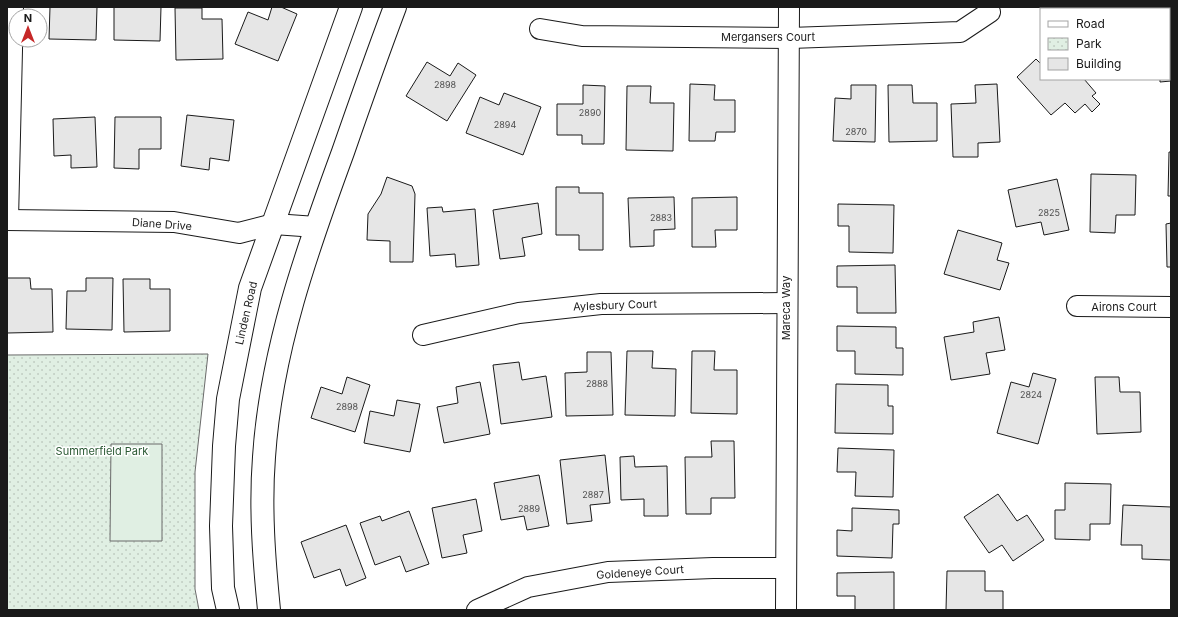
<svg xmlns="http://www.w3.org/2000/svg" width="1178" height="617" viewBox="0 0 1178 617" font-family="Inter,sans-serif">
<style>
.park{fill:url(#park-dots);stroke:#6a6a6a}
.pitch{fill:#e0efe3;stroke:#6a6a6a}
.building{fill:#e6e6e6;stroke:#1a1a1a}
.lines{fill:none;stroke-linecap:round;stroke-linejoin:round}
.minor-casing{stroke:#1a1a1a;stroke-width:22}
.tertiary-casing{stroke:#1a1a1a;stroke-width:24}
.minor{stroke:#fff;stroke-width:20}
.tertiary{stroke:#fff;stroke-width:22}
.labels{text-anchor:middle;stroke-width:3;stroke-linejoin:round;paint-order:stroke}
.number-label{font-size:9px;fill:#4d4d4d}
.street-label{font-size:11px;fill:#1a1a1a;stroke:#fff}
.park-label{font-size:11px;fill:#2b5a34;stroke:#fff}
</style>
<defs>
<pattern id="park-dots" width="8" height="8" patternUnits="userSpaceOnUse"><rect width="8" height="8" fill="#e0efe3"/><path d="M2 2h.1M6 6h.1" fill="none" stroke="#c0ccc2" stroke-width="1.8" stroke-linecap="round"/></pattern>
</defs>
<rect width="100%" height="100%" fill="#fff"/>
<!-- park -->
<path class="park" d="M 208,354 L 195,472 L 195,589 L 199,610 L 7,610 L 7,355 Z"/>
<!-- pitch -->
<path class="pitch" d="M 111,444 L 162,444 L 162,541 L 110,541 Z"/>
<!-- building -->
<g class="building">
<path d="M 50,7 L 97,7 L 96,40 L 49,39 Z"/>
<path d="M 114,7 L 161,7 L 160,41 L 114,40 Z"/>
<path d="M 272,7 L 281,7 L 297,14 L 278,61 L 235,44 L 248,12 L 268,20 Z"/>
<path d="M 1057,7 L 1107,7 L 1107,9 L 1056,9 Z"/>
<path d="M 175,8 L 202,8 L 202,19 L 222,19 L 223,59 L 176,60 Z"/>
<path d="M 1169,46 L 1171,46 L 1171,81 L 1160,82 L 1160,79 L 1169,79 Z"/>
<path d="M 1036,59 L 1041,64 L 1041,79 L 1084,79 L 1096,93 L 1092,96 L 1100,104 L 1092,112 L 1085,104 L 1075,113 L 1065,103 L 1051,115 L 1017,77 Z"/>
<path d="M 427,62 L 450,76 L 458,63 L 476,75 L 447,121 L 406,96 Z"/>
<path d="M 690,84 L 715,85 L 714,100 L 735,100 L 735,132 L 716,132 L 715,141 L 689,141 Z"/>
<path d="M 997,84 L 1000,142 L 978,143 L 978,157 L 953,157 L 951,104 L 976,103 L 975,85 Z"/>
<path d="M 583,85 L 605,86 L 604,144 L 582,144 L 582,135 L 557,135 L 557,104 L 583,104 Z"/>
<path d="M 851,85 L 876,85 L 875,142 L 833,141 L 835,98 L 851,99 Z"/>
<path d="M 888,85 L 912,85 L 913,103 L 937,103 L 937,141 L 889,142 Z"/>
<path d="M 627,86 L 651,86 L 650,103 L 674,103 L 673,151 L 626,150 Z"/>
<path d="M 504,93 L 541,107 L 523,155 L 466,133 L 480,97 L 499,105 Z"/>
<path d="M 187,115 L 234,120 L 229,161 L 210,158 L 209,170 L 181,166 Z"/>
<path d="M 95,117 L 97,167 L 71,168 L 71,155 L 54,156 L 53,119 Z"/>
<path d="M 115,117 L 161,117 L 161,149 L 139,149 L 139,169 L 114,168 Z"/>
<path d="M 1169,152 L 1171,152 L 1171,196 L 1168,196 Z"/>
<path d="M 1091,174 L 1136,175 L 1135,215 L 1116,215 L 1115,233 L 1090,232 Z"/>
<path d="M 387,177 L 412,186 L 415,194 L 413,262 L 390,262 L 390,241 L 367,240 L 368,214 L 381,194 Z"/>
<path d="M 1057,179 L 1069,230 L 1044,235 L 1041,222 L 1016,227 L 1008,190 Z"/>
<path d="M 556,187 L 579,187 L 579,193 L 603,193 L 603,250 L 579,250 L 579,235 L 556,235 Z"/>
<path d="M 674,197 L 675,229 L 654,230 L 654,246 L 630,247 L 628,198 Z"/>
<path d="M 737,197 L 737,230 L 715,230 L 716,247 L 692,247 L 692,198 Z"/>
<path d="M 538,203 L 542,234 L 522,238 L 525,256 L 500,259 L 493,210 Z"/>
<path d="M 838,204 L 894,205 L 893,253 L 849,252 L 849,226 L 838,226 Z"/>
<path d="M 442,207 L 443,212 L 475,209 L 479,265 L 456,267 L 455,254 L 430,256 L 427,208 Z"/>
<path d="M 1171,223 L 1171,267 L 1167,267 L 1166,224 Z"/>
<path d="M 958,230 L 1002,243 L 997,260 L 1009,263 L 1000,290 L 944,274 Z"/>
<path d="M 895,265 L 896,313 L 857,313 L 857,287 L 837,287 L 837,266 Z"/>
<path d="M 7,278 L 30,278 L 31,289 L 52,289 L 53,332 L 7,333 Z"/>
<path d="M 86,278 L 113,278 L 112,330 L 66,329 L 67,291 L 86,291 Z"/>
<path d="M 123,279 L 150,279 L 150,289 L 170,289 L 170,331 L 124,332 Z"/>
<path d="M 999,317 L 1005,350 L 986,353 L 990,374 L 951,380 L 944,337 L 974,332 L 973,322 Z"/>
<path d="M 837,326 L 896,327 L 896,348 L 903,348 L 903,375 L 855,374 L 855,351 L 837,351 Z"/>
<path d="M 627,351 L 653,351 L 652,368 L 676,369 L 675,416 L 625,415 Z"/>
<path d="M 692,351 L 715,351 L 714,370 L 737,370 L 737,414 L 691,413 Z"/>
<path d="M 587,352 L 611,352 L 613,415 L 566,416 L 565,373 L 587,372 Z"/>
<path d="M 519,362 L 522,380 L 546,376 L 552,417 L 501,424 L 493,365 Z"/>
<path d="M 1033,373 L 1056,379 L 1038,444 L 997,433 L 1011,382 L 1029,387 Z"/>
<path d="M 347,377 L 370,385 L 355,432 L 311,418 L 321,387 L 342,394 Z"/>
<path d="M 1095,377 L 1119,377 L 1120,392 L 1140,392 L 1141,432 L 1097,434 Z"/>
<path d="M 480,382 L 490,434 L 444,443 L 437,407 L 458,403 L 456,387 Z"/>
<path d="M 836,384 L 888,385 L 888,406 L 893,406 L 893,434 L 835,433 Z"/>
<path d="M 397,400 L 420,404 L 410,452 L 364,443 L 370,411 L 394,416 Z"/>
<path d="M 711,441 L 734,441 L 735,498 L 711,498 L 711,514 L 686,514 L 685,457 L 712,457 Z"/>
<path d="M 838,448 L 894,450 L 893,497 L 855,496 L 856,472 L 837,472 Z"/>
<path d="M 605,455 L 610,503 L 590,505 L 592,521 L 567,524 L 560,460 Z"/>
<path d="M 634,456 L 635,467 L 667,466 L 668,516 L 644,516 L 644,499 L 621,500 L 620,457 Z"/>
<path d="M 539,475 L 549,526 L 527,530 L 524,516 L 501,520 L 494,483 Z"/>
<path d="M 1065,483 L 1111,484 L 1110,524 L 1090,524 L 1090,540 L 1055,539 L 1055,510 L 1065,510 Z"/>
<path d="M 998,494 L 1017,521 L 1027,515 L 1044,540 L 1013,561 L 1002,545 L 989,553 L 964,517 Z"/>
<path d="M 476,499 L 482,531 L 463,535 L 467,553 L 442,558 L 432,508 Z"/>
<path d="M 1123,505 L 1171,507 L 1171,560 L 1142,559 L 1142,545 L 1121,545 Z"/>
<path d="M 852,508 L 899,510 L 899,524 L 893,524 L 892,558 L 837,556 L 837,530 L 852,531 Z"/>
<path d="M 409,511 L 429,564 L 406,572 L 400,556 L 375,565 L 360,523 L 380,516 L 382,521 Z"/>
<path d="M 346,525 L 366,578 L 346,586 L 340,569 L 314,578 L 301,542 Z"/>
<path d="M 947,571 L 985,571 L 985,591 L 1003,591 L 1003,610 L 946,610 Z"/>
<path d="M 894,572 L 894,610 L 855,610 L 855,596 L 837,596 L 837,573 Z"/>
</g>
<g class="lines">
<!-- minor casing -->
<g class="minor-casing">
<g id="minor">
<path d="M 540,29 L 582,36 L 790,38 L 960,32 L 990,12"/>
<path d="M 7,220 L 174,222 L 239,233 L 274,224 L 316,227"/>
<path d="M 8,220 L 13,7"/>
<path d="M 1077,306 L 1171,307"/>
<path d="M 423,335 L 519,313 L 601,304 L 786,303"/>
<path d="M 477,610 L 528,587 L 608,572 L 713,568 L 785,568"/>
<path d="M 786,610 L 789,7"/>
</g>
</g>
<!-- tertiary casing -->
<g class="tertiary-casing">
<g id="tertiary">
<path d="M 228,610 L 223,588 L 221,526 L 224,446 L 228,399 L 250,288 L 351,7"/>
<path d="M 269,610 C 264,559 260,508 264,457 C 271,351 307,250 343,152 C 360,103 377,55 395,7"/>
</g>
</g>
<!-- minor -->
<use href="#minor" class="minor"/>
<!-- tertiary -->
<use href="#tertiary" class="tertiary"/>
</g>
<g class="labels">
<!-- number labels -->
<g class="number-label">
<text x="445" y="88">2898</text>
<text x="590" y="116">2890</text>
<text x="505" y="128">2894</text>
<text x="856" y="135">2870</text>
<text x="1049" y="216">2825</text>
<text x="661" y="221">2883</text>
<text x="597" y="387">2888</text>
<text x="1031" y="398">2824</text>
<text x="347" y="410">2898</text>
<text x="593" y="498">2887</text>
<text x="529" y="512">2889</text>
</g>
<!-- street labels -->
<g class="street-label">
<text x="768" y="41">Mergansers Court</text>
<text transform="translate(162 224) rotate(4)" y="4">Diane Drive</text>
<text transform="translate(615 305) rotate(-2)" y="4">Aylesbury Court</text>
<text x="1124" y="311">Airons Court</text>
<text transform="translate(786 308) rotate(-90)" y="4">Mareca Way</text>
<text transform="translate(246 313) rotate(-77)" y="4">Linden Road</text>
<text transform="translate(640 572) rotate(-4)" y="4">Goldeneye Court</text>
</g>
<!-- park labels -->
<g class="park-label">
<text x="102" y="455">Summerfield Park</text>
</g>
</g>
<!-- border -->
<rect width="1178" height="617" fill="none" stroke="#1a1a1a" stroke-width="16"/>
<!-- legend -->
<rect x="1040" y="8" width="130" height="72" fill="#ffffff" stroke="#a3a3a3"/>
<rect x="1048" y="21" width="20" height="6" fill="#ffffff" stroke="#a3a3a3"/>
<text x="1076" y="28" font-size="12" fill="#1a1a1a">Road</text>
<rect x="1048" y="38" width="20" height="12" fill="url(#park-dots)" stroke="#a3a3a3"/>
<text x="1076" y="48" font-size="12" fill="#1a1a1a">Park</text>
<rect x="1048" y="58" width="20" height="12" fill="#e6e6e6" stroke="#a3a3a3"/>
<text x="1076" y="68" font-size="12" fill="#1a1a1a">Building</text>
<!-- north arrow -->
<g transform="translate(28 28)"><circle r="19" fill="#ffffff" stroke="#a3a3a3"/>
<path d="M0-3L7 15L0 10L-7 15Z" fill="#c62828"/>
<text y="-6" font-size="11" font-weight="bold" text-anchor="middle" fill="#1a1a1a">N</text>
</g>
</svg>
